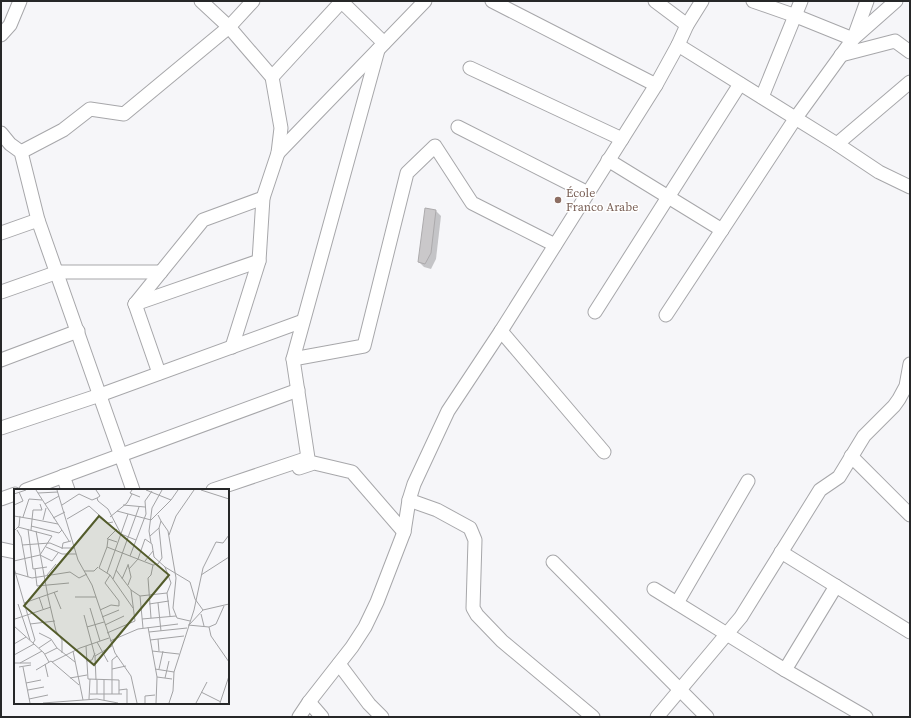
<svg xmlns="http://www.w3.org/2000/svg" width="911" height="718" viewBox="0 0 911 718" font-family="'Source Serif 4',serif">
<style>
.shadow{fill:#0003}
.building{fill:#cac8ca;stroke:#acaaac}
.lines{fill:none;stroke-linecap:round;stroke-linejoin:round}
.street-casing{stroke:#a7a7aa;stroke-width:15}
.street{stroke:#fff;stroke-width:13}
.education-dot{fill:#8d6e63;stroke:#fff;stroke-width:1.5}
.labels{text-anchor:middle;stroke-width:3;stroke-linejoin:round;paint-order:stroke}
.education-label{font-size:12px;fill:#785e54;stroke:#fff;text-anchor:start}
.inset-road{fill:none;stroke:#a3a3a5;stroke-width:1}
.view{fill:#535c2b;fill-opacity:0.15;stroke:#535c2b;stroke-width:2}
.inset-edge{fill:none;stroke:#262728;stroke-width:2}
</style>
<rect width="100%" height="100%" fill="#f6f6f9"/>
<!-- shadow -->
<path class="shadow" d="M 426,209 L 436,211 L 441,216 L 436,259 L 431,269 L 424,267 L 419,262 Z"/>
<!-- building -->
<path class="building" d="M 425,208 L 436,210 L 431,253 L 425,264 L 418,262 Z"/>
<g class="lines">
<!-- street casing -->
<g class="street-casing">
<g id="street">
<path d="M 201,1 L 229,27 L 272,77 L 281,128 L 278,153 L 263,198 L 259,261 L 232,347"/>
<path d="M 492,1 L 656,85"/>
<path d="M 655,1 L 687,25"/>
<path d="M 753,1 L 796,16 L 853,39"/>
<path d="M 342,2 L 384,43"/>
<path d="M 1,35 L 10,25 L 20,1"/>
<path d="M 854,37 L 867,1"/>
<path d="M 678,45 L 837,144 L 879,172 L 910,187"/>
<path d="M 841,55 L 895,41 L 910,52"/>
<path d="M 470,68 L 622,139"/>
<path d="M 272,77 L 342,1"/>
<path d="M 762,97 L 801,1"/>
<path d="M 458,127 L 588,193"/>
<path d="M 1,133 L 10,144 L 21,152 L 38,220 L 133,490"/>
<path d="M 837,144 L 910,82"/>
<path d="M 21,152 L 63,130 L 90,109 L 124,114 L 229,27 L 253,1"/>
<path d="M 278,153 L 425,1"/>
<path d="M 608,160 L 722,230"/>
<path d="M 1,233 L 38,220"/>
<path d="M 1,292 L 58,272 L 161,272"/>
<path d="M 135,304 L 203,220 L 263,198"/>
<path d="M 135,304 L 259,261"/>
<path d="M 135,304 L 159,373"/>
<path d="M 595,312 L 740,84"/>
<path d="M 666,315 L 795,119 L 853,39 L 896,1"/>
<path d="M 501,331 L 604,452"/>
<path d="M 293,359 L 364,346 L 407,173 L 435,146 L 472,203 L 555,245"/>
<path d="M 1,360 L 78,331"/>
<path d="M 1,428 L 100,395 L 303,321"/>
<path d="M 851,456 L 910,515"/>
<path d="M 299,468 L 314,463 L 352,472 L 404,532"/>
<path d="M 63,476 L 68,490"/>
<path d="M 26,490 L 298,390"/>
<path d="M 213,490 L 308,458 L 293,359 L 378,50"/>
<path d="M 1,499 L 15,494"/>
<path d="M 409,500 L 437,510 L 470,528 L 475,540 L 473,608 L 477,615 L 502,641 L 593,717"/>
<path d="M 1,549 L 15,552"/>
<path d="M 781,552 L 910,632"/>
<path d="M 553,562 L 707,717"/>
<path d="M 654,589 L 785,670 L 866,717"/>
<path d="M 677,603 L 748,481"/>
<path d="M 339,664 L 369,704 L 382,717"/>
<path d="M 785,670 L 836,586"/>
<path d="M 309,702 L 322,717"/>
<path d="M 299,717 L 309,702 L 352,647 L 365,627 L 377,602 L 404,532 L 409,500 L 414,484 L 448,411 L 501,331 L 656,85 L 678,45 L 687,25 L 702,1"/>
<path d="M 657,717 L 741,617 L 820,490 L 839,477 L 864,436 L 894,406 L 899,399 L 906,386 L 910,364"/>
</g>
</g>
<!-- street -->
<use href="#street" class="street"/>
</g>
<!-- markers -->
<circle class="education-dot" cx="558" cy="200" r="4"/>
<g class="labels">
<!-- education labels -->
<g class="education-label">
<text x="566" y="197">École<tspan x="566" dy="14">Franco Arabe</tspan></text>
</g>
</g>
<!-- overview -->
<g transform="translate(14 489)">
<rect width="215" height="215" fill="#f6f6f9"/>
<path class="inset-road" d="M 22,1 L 55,52M 43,1 L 64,71 L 78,96 L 101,164 L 117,187 L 123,214M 82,1 L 86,7 L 83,9 L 84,12 L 94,20 L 107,45 L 122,51M 118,1 L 116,4 L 126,8M 132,1 L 157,11 L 164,1M 187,1 L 215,10M 24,4 L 44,3M 0,5 L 12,1M 31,15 L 45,7M 0,16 L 9,12 L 5,3M 48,16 L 65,5 L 78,11 L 83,9M 109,16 L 131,18M 103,22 L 137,31 L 157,11M 0,27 L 18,30M 9,28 L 15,10 L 28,11M 96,28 L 113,14 L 118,5M 39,29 L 51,23M 18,30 L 44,35M 53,30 L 75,17 L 94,34 L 99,33M 29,31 L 32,19M 147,32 L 154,42 L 162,89 L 159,119 L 163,129 L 176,132M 17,37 L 45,44 L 48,41M 4,38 L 38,47 L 26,66M 14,40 L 19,80 L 33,78M 3,41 L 7,48 L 14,88M 17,41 L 19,21 L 28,21 L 26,15M 0,42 L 5,37 L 6,27M 22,42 L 34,108 L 42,142 L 48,151 L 48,164M 155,46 L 162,27 L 180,1M 136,47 L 145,39M 93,50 L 103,40M 103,53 L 94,50 L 93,58 L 85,79 L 96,86 L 119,119M 137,54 L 135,42 L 138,19 L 148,1M 8,56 L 36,54 L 48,59 L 61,59M 32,58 L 48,65 L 62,65M 93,58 L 139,76 L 144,75 L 148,69 L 145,39 L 147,32 L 144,26M 48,60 L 49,54 L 57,52M 116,67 L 132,25 L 131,12 L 138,2M 0,72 L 26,66 L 38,72 L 44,64M 131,72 L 139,62M 151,78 L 176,93 L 181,110 L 189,121 L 215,115M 0,79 L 21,151 L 19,154M 21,80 L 23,97 L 55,94M 115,80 L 124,70 L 131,50 L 138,55 L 140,68 L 151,78 L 157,94 L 153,104M 102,81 L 117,101 L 126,107 L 153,104 L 156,127M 70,82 L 80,82 L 84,78M 1,84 L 18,89 L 56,83 L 65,89 L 73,85M 93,84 L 114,25M 33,86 L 42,75M 187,86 L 215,68M 99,90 L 125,18M 108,90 L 114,76M 114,96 L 117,88 L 114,75M 40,103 L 47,120M 126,107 L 129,139M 25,108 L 29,120M 61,108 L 82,108M 10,114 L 44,102M 144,114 L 147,142M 4,115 L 16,151M 135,115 L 155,112M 76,119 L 86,152M 86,121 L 97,116 L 105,117 L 105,112 L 91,94 L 96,86M 187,125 L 190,137M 70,126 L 81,167 L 82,191M 88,128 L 105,121M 137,129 L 134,89 L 137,86 L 139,76M 1,130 L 37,118M 128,130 L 162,127M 16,135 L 41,132M 91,136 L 110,127M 174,136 L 195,138 L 197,147 L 215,173M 175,136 L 189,121M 0,137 L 30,164 L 35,173M 73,138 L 90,133M 134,138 L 143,188 L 142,214M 195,138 L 202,135 L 210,117M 135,143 L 173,139M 25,144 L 37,150 L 43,159 L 61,173M 93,144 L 121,132 L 117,101M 144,150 L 145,162M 136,151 L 170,147M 96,152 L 124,140 L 164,135M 83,153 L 94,173M 0,155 L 12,148M 72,157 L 74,190 L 105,191 L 105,205M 25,159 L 37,151M 59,162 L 69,211M 138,162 L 165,165M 31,165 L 43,159M 0,166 L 20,155M 81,167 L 98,157M 72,172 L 78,171 L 81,164M 38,173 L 66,159 L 95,149M 0,174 L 17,174M 6,174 L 28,162M 31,175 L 34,188M 5,178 L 17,176M 9,178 L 16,214M 98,180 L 112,177M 141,180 L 160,183M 145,180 L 149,162M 22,181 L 37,172 L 65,196M 143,188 L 158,190M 56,189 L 73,186M 151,189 L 155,172M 12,194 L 27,191M 14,201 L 30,198M 105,201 L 113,200 L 113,214M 187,203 L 207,213M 76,205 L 108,205M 83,205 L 83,191M 98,205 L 98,171 L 103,167M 15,210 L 34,206M 75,210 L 76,190M 90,211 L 90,191M 29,214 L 83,210 L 104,214M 131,214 L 131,207 L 141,206M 155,214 L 159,202 L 160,183 L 180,121 L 189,79 L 202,53 L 209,54 L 215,46M 182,214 L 193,193M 206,214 L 215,187"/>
<path class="view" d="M 85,27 L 155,86 L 80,176 L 10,117 Z"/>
<rect width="215" height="215" class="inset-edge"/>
</g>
<!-- border -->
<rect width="911" height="718" fill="none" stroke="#262728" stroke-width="4"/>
</svg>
